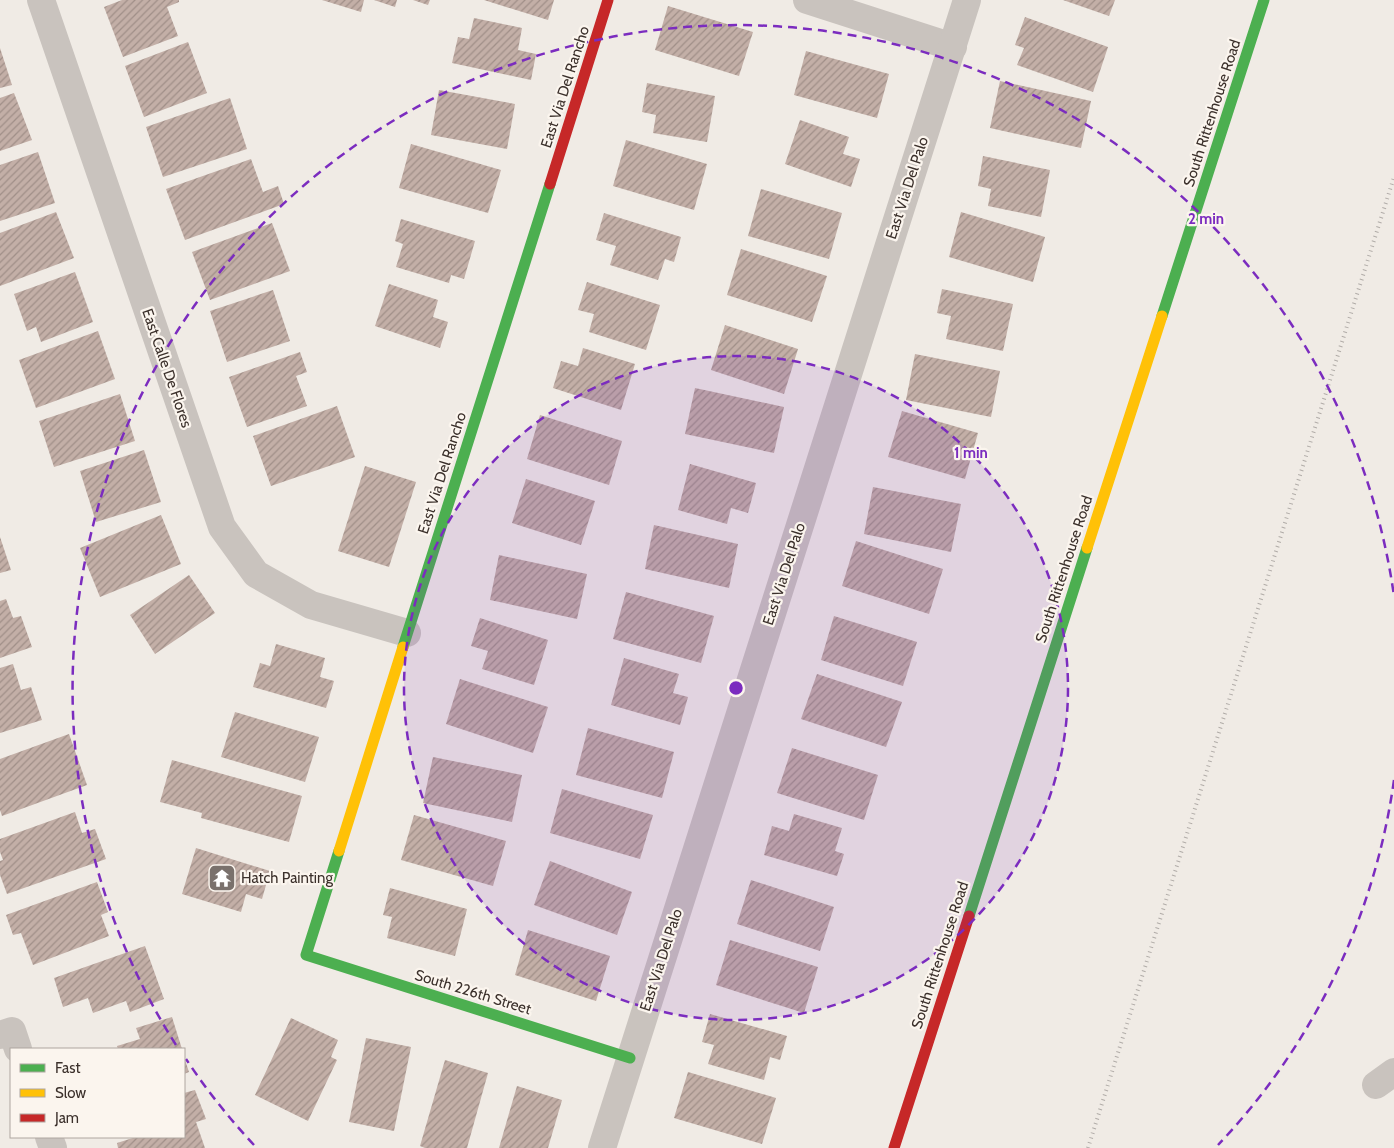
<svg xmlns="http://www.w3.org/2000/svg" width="1394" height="1148" viewBox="0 0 1394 1148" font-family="Cabin,sans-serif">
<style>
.building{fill:url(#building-hatch)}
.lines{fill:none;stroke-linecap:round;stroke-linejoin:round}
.street{stroke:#c9c3be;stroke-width:28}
.fast{stroke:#4caf50;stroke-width:11}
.slow{stroke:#ffc107;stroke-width:11}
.jam{stroke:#c62828;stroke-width:11}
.rail{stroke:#b1aca8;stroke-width:4;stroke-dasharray:1 4;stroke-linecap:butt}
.ring{fill:none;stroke:#7b2cbf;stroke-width:2.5;stroke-dasharray:9 6}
.labels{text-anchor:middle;stroke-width:4.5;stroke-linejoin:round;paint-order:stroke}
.street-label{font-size:15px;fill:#3b302b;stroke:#fbf5ee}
.poi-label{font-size:15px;fill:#3b302b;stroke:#fbf5ee;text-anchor:start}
.centre{fill:#7b2cbf;stroke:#fbf5ee;stroke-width:2.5}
.ring-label{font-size:15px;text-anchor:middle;font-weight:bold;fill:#7b2cbf;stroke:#fbf5ee;stroke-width:4.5;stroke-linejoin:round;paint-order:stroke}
</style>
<defs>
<pattern id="building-hatch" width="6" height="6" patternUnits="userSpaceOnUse" patternTransform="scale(1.25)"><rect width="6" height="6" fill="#c3afa7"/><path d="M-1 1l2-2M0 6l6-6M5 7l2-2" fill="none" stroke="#a08f88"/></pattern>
</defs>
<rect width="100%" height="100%" fill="#f0ebe5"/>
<!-- building -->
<g class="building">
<path d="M 122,0 L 179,0 L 179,2 L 167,7 L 178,36 L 123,57 L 104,7 Z"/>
<path d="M 322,0 L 364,0 L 361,12 Z"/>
<path d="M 374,0 L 397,0 L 395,7 Z"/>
<path d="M 413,0 L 430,0 L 428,5 Z"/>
<path d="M 484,0 L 554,0 L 548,20 Z"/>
<path d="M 1063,0 L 1115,0 L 1109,16 Z"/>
<path d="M 668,6 L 753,32 L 739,76 L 655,50 Z"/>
<path d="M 1025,17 L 1108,47 L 1093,92 L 1017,65 L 1024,48 L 1015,45 Z"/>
<path d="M 474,18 L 522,28 L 518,50 L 536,54 L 531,80 L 452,63 L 458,37 L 469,39 Z"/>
<path d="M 188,42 L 207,93 L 144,117 L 125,66 Z"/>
<path d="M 0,48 L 12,85 L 0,88 Z"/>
<path d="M 806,51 L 889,74 L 877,118 L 794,95 Z"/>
<path d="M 1000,81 L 1091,101 L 1081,148 L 990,128 Z"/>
<path d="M 647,83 L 715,96 L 707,142 L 653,133 L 656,115 L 642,112 Z"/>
<path d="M 439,90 L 515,104 L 507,149 L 431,135 Z"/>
<path d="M 14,93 L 32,140 L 0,151 L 0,98 Z"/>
<path d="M 230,98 L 247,149 L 163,177 L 146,127 Z"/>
<path d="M 800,120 L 849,137 L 843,154 L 860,159 L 851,187 L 785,164 Z"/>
<path d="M 626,140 L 707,164 L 694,210 L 613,186 Z"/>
<path d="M 411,144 L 501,170 L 488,213 L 399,188 Z"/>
<path d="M 38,152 L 55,203 L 0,221 L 0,165 Z"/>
<path d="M 983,156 L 1050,170 L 1041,217 L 988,206 L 991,189 L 978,186 Z"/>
<path d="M 251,159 L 263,192 L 278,186 L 284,204 L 185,240 L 166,189 Z"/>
<path d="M 761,189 L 842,213 L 829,259 L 748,236 Z"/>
<path d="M 56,212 L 74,258 L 0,286 L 0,233 Z"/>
<path d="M 961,212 L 1045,237 L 1033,282 L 949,257 Z"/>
<path d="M 604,213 L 681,237 L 674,262 L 665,259 L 658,280 L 610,265 L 616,246 L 596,240 Z"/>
<path d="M 401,219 L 475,241 L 464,279 L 451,275 L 449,283 L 396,267 L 403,244 L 395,241 Z"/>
<path d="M 272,223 L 290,271 L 210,300 L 192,252 Z"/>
<path d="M 741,249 L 827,276 L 812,322 L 727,295 Z"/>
<path d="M 75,272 L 93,322 L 41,342 L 36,327 L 27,331 L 14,294 Z"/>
<path d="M 587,282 L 660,305 L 646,350 L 589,332 L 594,314 L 578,310 Z"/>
<path d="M 389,284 L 438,300 L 433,317 L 448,322 L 440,348 L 375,326 Z"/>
<path d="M 942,289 L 1013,304 L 1003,351 L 946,339 L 951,316 L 937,313 Z"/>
<path d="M 273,290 L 290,341 L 227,362 L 210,311 Z"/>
<path d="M 725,325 L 798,349 L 784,394 L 711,370 Z"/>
<path d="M 98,331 L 115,379 L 36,408 L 19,360 Z"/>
<path d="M 583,348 L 635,364 L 621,410 L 553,388 L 561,361 L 578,366 Z"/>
<path d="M 300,352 L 307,372 L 296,376 L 307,406 L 247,427 L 229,377 Z"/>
<path d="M 915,354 L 1000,371 L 991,417 L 906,400 Z"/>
<path d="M 695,388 L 784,407 L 774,453 L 685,434 Z"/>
<path d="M 120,394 L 135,441 L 54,467 L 39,421 Z"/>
<path d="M 337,406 L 355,457 L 271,486 L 253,436 Z"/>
<path d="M 902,411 L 978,433 L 965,479 L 888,457 Z"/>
<path d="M 540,415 L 622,441 L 609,485 L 527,459 Z"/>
<path d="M 144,450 L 161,502 L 96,522 L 80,471 Z"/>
<path d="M 690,464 L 756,483 L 748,513 L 731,508 L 727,524 L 678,510 Z"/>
<path d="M 365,466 L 416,482 L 389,567 L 338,551 Z"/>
<path d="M 526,479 L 595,501 L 581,545 L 512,523 Z"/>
<path d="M 873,487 L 961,504 L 951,552 L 864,534 Z"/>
<path d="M 161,515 L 181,564 L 100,597 L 80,548 Z"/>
<path d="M 654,525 L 738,544 L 729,588 L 645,569 Z"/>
<path d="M 0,537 L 11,570 L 0,573 Z"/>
<path d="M 856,541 L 943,569 L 929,614 L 842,586 Z"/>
<path d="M 499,555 L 587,574 L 577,619 L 490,600 Z"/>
<path d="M 189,575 L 215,613 L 155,654 L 130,615 Z"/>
<path d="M 626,592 L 714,616 L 701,663 L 613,639 Z"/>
<path d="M 6,599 L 13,618 L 21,616 L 32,647 L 0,658 L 0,601 Z"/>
<path d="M 834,616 L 917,642 L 903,686 L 821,660 Z"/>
<path d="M 480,618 L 548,640 L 534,685 L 482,669 L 488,651 L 471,646 Z"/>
<path d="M 276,644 L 325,658 L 320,677 L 334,681 L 326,708 L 253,687 L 260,663 L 270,666 Z"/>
<path d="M 624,658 L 679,674 L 673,693 L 688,697 L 680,725 L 611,705 Z"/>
<path d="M 13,664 L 21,690 L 31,687 L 42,720 L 0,733 L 0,668 Z"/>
<path d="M 817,674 L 902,702 L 886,747 L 801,719 Z"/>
<path d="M 460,679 L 548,707 L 533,753 L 446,724 Z"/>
<path d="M 235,712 L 319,737 L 305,782 L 221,757 Z"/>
<path d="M 588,728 L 674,752 L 662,798 L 576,775 Z"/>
<path d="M 69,734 L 87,785 L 2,816 L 0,810 L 0,759 Z"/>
<path d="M 792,748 L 878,775 L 864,820 L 777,793 Z"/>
<path d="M 433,757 L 522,775 L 512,822 L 423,803 Z"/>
<path d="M 172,760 L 302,796 L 289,842 L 201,818 L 202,813 L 160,802 Z"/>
<path d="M 562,789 L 653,815 L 640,859 L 550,833 Z"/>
<path d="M 75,812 L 82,833 L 95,829 L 106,859 L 7,894 L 0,875 L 0,861 L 3,860 L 0,852 L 0,839 Z"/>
<path d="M 794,814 L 842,828 L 835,851 L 844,854 L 837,876 L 764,855 L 772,826 L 789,831 Z"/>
<path d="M 414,815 L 506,841 L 493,886 L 401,860 Z"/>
<path d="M 196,848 L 270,871 L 262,899 L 246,894 L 241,912 L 182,894 Z"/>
<path d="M 550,861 L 632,892 L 617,935 L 534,905 Z"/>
<path d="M 751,880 L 834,907 L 820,951 L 737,924 Z"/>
<path d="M 97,882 L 108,912 L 101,915 L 109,936 L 33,965 L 21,933 L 13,935 L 6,915 Z"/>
<path d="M 390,888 L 467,909 L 455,956 L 387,938 L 392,917 L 383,915 Z"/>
<path d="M 528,930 L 610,956 L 596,1001 L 515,975 Z"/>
<path d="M 730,940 L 818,967 L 804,1013 L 716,985 Z"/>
<path d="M 145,946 L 164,999 L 130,1012 L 126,1001 L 93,1013 L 88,998 L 63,1007 L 54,978 Z"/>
<path d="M 710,1014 L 787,1036 L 780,1060 L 770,1057 L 764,1080 L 708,1064 L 714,1045 L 702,1042 Z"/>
<path d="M 172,1017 L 182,1049 L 118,1049 L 117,1046 L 140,1039 L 136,1028 Z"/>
<path d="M 291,1018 L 338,1040 L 331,1057 L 337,1060 L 308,1121 L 255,1095 Z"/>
<path d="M 366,1038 L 411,1047 L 394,1131 L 349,1122 Z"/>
<path d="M 184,1057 L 189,1072 L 184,1074 Z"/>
<path d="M 445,1060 L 488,1073 L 467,1148 L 425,1148 L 420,1146 Z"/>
<path d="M 688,1072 L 776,1098 L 762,1144 L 674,1118 Z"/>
<path d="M 517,1086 L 562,1100 L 548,1148 L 499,1148 Z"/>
<path d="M 195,1090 L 206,1119 L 196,1122 L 205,1148 L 118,1148 L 117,1143 L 136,1137 L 184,1137 L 184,1093 Z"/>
</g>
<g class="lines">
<!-- street -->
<g class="street">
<path d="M 41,0 L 222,527 L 256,574 L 311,605 L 407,633"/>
<path d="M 807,0 L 953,47"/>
<path d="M 0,1035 L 12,1031 L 18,1049"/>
<path d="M 1376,1085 L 1394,1072"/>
<path d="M 49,1137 L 53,1148"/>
<path d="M 602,1148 L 967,0"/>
</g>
<!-- fast -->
<g class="fast">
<path d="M 1162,316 L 1264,0"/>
<path d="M 403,647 L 550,184"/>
<path d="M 339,851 L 306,955 L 630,1058"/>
<path d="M 969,916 L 1087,548"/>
</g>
<!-- slow -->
<g class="slow">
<path d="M 1087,548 L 1162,316"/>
<path d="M 339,851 L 403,647"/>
</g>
<!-- jam -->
<g class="jam">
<path d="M 550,184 L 608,0"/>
<path d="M 894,1148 L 969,916"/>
</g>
<!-- rail -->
<path class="rail" d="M 1088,1148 L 1394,177"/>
</g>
<!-- distance rings -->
<circle cx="736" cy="688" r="332" fill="#7b2cbf" fill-opacity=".12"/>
<g class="ring">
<circle cx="736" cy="688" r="332"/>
<path d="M1394 780A664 664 0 0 1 1218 1145M254 1145A664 664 0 0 1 186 1059M176 1045A664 664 0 1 1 1394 596"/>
</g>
<!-- icons -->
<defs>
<g id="temple-square" transform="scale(1.4375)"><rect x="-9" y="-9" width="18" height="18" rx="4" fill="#7a716c" stroke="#fbf5ee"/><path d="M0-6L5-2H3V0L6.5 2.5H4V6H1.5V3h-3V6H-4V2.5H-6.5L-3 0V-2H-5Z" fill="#fff"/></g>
</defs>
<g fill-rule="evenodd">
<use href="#temple-square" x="222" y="878"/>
</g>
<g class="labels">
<!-- street labels -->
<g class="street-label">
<text transform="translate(565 87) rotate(-72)" y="5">East Via Del Rancho</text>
<text transform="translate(1212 113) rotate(-72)" y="5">South Rittenhouse Road</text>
<text transform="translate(907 188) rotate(-72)" y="5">East Via Del Palo</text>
<text transform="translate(167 368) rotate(71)" y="5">East Calle De Flores</text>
<text transform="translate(442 473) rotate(-72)" y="5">East Via Del Rancho</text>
<text transform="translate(1064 569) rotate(-72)" y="5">South Rittenhouse Road</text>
<text transform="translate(784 574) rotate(-72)" y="5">East Via Del Palo</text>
<text transform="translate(940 955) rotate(-72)" y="5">South Rittenhouse Road</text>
<text transform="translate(661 960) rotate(-72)" y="5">East Via Del Palo</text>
<text transform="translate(473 992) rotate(17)" y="5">South 226th Street</text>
</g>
<!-- poi labels -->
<g class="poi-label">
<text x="241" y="883">Hatch Painting</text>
</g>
</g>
<circle cx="736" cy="688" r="8" class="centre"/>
<g class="ring-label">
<text x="1206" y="224">2 min</text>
<text x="971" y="458">1 min</text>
</g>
<!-- legend -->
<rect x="10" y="1048" width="175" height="90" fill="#fbf5ee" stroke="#aea6a0"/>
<rect x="20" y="1064" width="25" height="8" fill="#4caf50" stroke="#aea6a0"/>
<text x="55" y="1073" font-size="15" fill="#3b302b">Fast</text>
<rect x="20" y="1089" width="25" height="8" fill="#ffc107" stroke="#aea6a0"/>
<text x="55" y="1098" font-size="15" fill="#3b302b">Slow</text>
<rect x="20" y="1114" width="25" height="8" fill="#c62828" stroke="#aea6a0"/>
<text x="55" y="1123" font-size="15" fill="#3b302b">Jam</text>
</svg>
